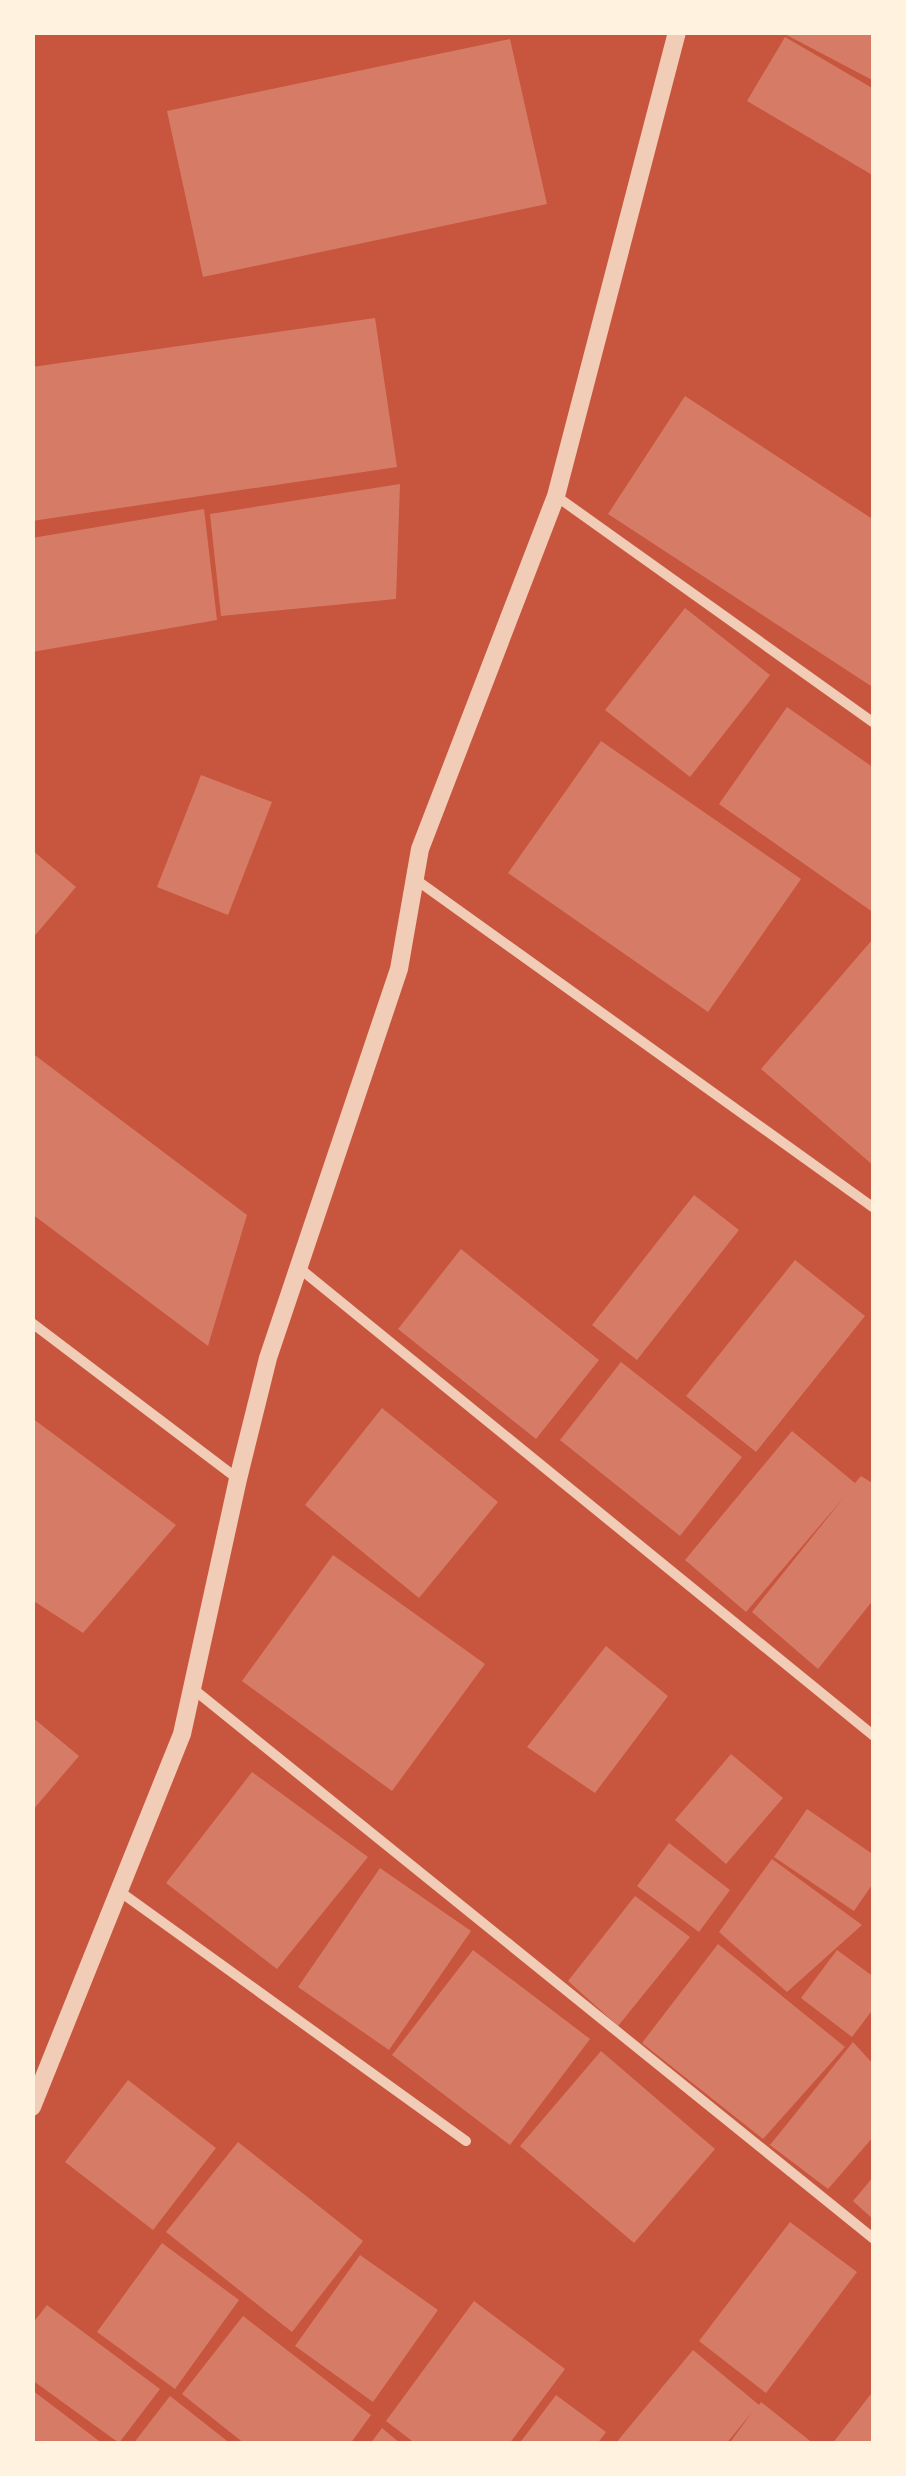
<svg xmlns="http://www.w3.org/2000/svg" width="906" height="2476" viewBox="0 0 906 2476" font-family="'Noto Serif',serif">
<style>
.building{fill:#d67c66}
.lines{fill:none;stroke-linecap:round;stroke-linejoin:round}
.minor{stroke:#f1ccb7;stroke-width:10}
.tertiary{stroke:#f1ccb7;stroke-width:18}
</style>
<rect width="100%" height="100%" fill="#c8553d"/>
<!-- building -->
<g class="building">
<path d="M 781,32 L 874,32 L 874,81 Z"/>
<path d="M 785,37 L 874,89 L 874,176 L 747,101 Z"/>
<path d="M 510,39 L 547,204 L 203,277 L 167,111 Z"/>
<path d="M 375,318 L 397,467 L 32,521 L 32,367 Z"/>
<path d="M 685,396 L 874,520 L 874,688 L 608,514 Z"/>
<path d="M 400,484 L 396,599 L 221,616 L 210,514 Z"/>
<path d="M 204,509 L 217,620 L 32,652 L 32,538 Z"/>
<path d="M 685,608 L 770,675 L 690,777 L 605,710 Z"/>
<path d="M 787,707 L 874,768 L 874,913 L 719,804 Z"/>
<path d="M 601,741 L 801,879 L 708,1012 L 508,873 Z"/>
<path d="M 201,775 L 272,802 L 228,915 L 157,887 Z"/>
<path d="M 32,850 L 76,887 L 32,939 Z"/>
<path d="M 872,940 L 874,942 L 874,1166 L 761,1069 Z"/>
<path d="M 32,1053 L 247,1215 L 208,1346 L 32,1214 Z"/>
<path d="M 694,1195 L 739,1230 L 637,1360 L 592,1325 Z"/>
<path d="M 461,1249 L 599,1360 L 536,1439 L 398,1329 Z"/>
<path d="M 795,1260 L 865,1316 L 756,1452 L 686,1396 Z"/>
<path d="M 621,1362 L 742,1457 L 680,1536 L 560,1440 Z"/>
<path d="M 382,1408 L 498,1502 L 419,1598 L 305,1505 Z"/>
<path d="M 32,1418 L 176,1525 L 83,1633 L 32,1600 Z"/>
<path d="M 792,1431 L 855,1483 L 861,1476 L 874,1484 L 874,1599 L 818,1669 L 752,1612 L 845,1496 L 746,1612 L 685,1560 Z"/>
<path d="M 333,1555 L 485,1664 L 392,1791 L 242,1681 Z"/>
<path d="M 606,1646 L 668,1696 L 595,1793 L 527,1747 Z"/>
<path d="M 32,1717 L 79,1756 L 32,1811 Z"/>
<path d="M 731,1754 L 783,1798 L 726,1864 L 675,1820 Z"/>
<path d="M 252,1772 L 368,1857 L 277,1969 L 166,1883 Z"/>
<path d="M 807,1809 L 874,1855 L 874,1882 L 854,1911 L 774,1857 Z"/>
<path d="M 669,1843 L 730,1890 L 699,1932 L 637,1886 Z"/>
<path d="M 772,1859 L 862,1925 L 787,1992 L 719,1932 Z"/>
<path d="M 380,1868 L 471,1931 L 389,2050 L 298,1987 Z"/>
<path d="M 635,1896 L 690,1937 L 618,2026 L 568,1981 Z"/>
<path d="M 718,1944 L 845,2047 L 763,2139 L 642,2043 Z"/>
<path d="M 473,1950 L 590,2039 L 510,2145 L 392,2055 Z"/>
<path d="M 837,1950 L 874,1977 L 874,2008 L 852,2037 L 801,1998 Z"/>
<path d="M 853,2042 L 874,2065 L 874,2136 L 828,2189 L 770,2145 Z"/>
<path d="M 601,2051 L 715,2149 L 634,2243 L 520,2146 Z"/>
<path d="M 128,2080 L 216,2148 L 153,2230 L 65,2162 Z"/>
<path d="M 238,2142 L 363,2241 L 292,2332 L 166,2232 Z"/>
<path d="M 874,2176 L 874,2220 L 853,2201 Z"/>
<path d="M 790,2222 L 857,2272 L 766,2393 L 699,2341 Z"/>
<path d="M 162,2243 L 239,2300 L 175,2389 L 97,2332 Z"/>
<path d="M 360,2255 L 438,2310 L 373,2402 L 295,2346 Z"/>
<path d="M 474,2301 L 565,2369 L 509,2444 L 416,2444 L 386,2421 Z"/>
<path d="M 47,2305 L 160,2389 L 119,2443 L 32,2380 L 32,2324 Z"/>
<path d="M 243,2316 L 371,2415 L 350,2444 L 245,2444 L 182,2394 Z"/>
<path d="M 693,2350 L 759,2405 L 761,2402 L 814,2444 L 729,2444 L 753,2411 L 726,2444 L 615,2444 Z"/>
<path d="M 32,2390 L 103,2444 L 32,2444 Z"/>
<path d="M 874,2390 L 874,2444 L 832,2444 Z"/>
<path d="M 556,2395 L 606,2432 L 597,2444 L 519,2444 Z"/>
<path d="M 170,2396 L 231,2444 L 133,2444 Z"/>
<path d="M 382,2428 L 401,2444 L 370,2444 Z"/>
</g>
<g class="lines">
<!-- minor -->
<g class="minor">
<path d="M 556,496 L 874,723"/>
<path d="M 415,879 L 874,1208"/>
<path d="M 298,1267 L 874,1736"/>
<path d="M 32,1323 L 238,1479"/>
<path d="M 192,1688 L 874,2239"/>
<path d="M 119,1891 L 466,2141"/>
</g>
<!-- tertiary -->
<path class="tertiary" d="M 32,2107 L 182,1734 L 238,1479 L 268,1358 L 399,969 L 420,849 L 556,496 L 677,32"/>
</g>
<!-- border -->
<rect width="906" height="2476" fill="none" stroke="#fff3e0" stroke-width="70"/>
</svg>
